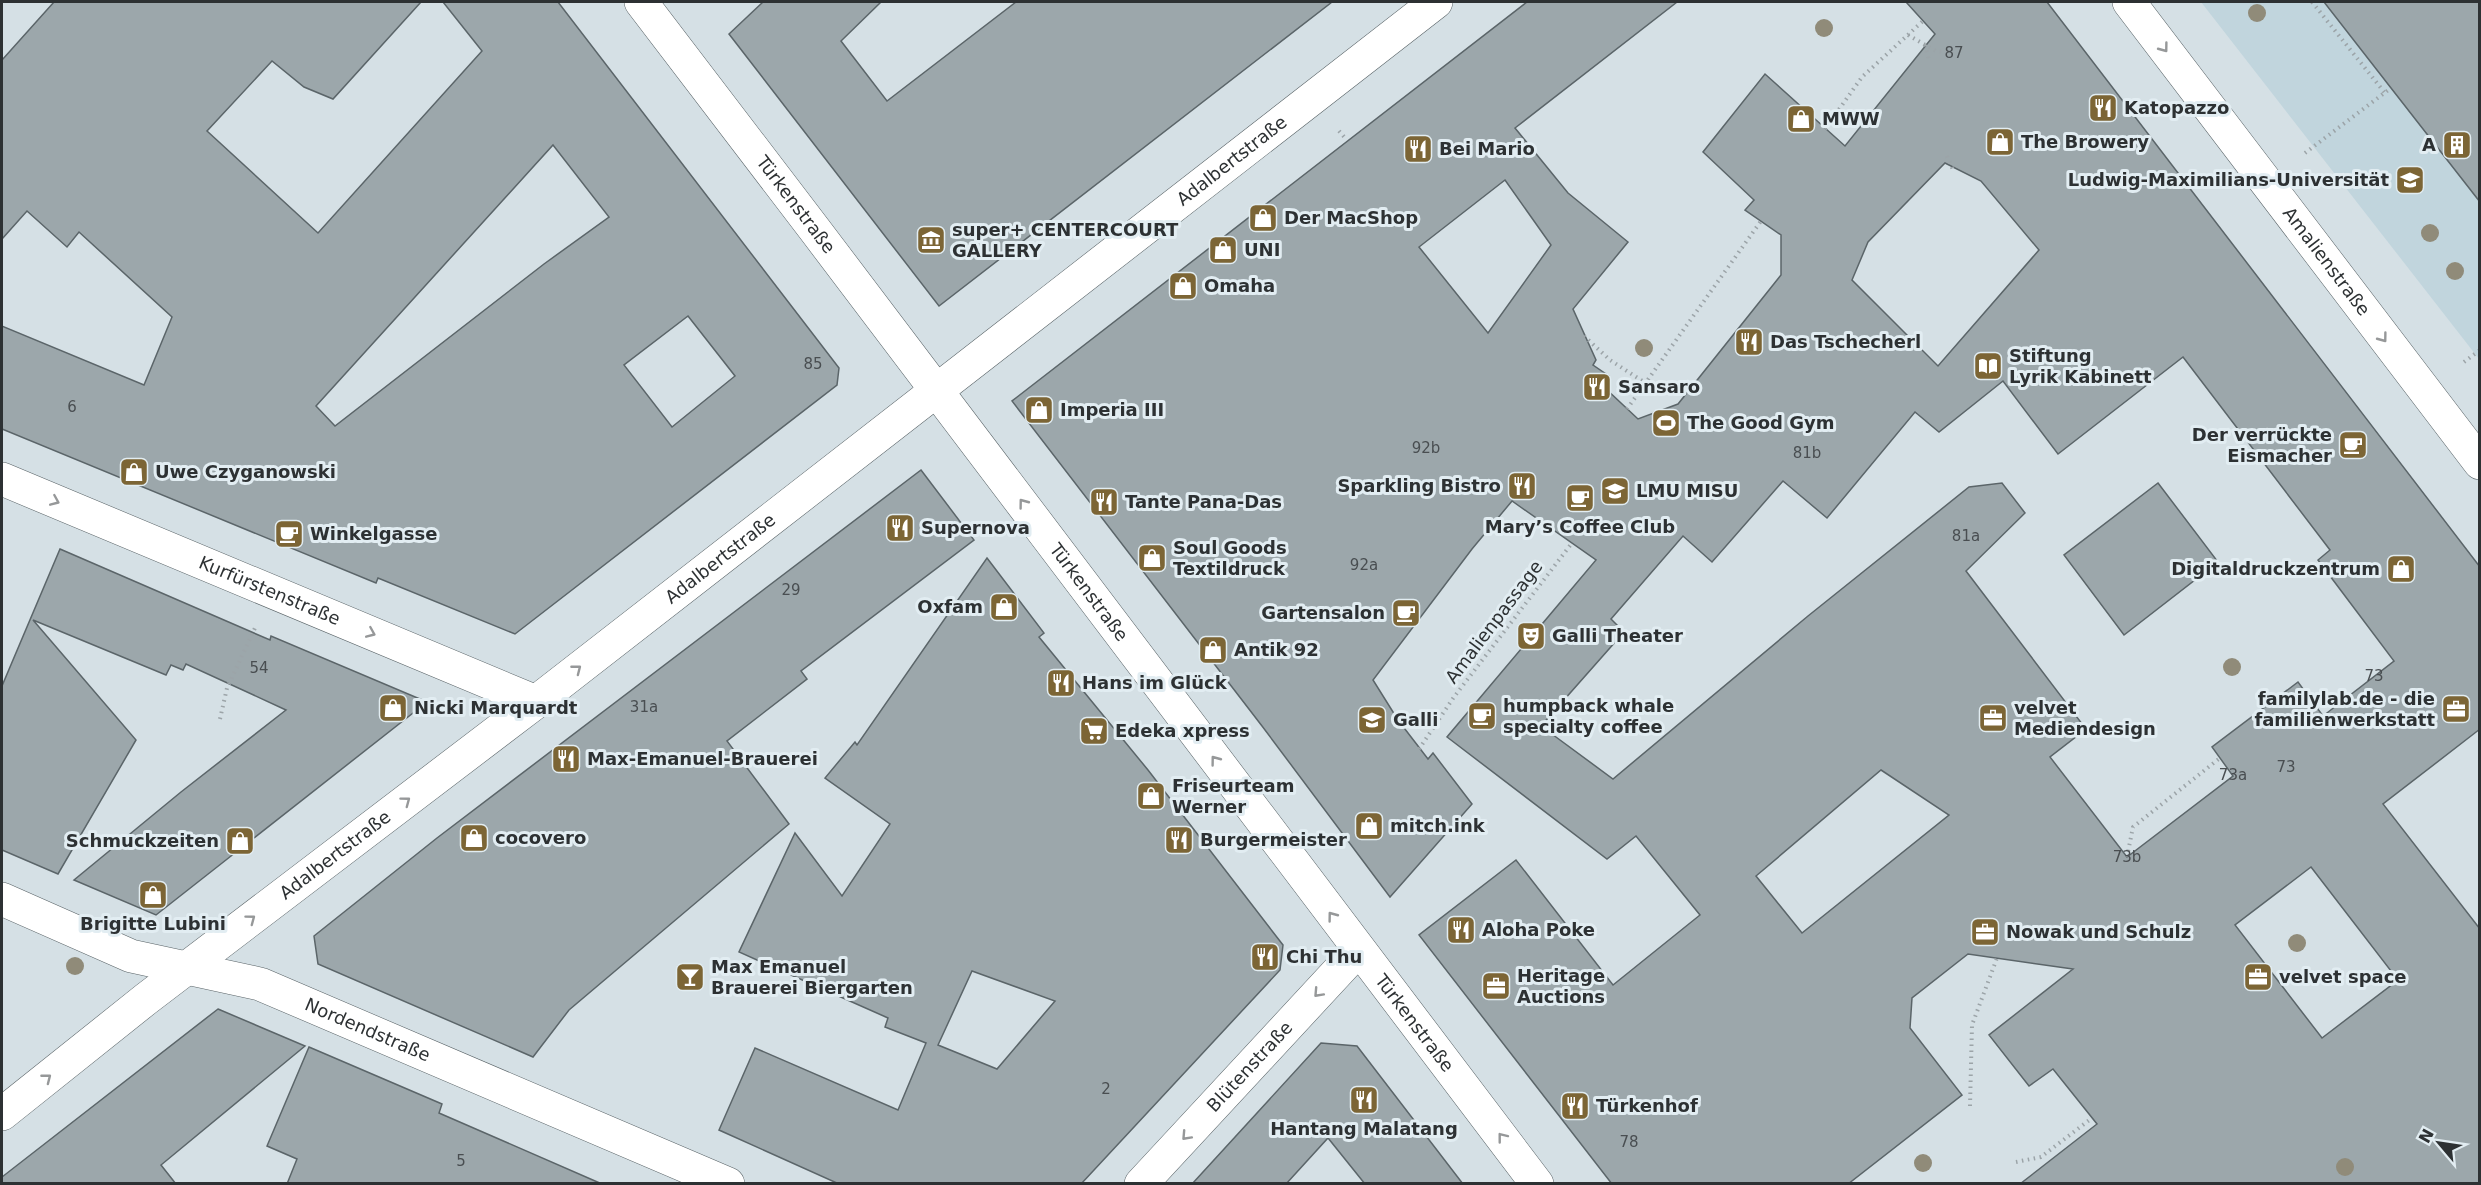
<svg xmlns="http://www.w3.org/2000/svg" width="2481" height="1185" viewBox="0 0 2481 1185" font-family="'DejaVu Sans',sans-serif">
<style>
.built{fill:#c1d5dd}
.building{fill:#9ca7ab;stroke:#5b6569;stroke-width:1.5;fill-rule:evenodd}
.lines{fill:none;stroke-linecap:round;stroke-linejoin:round}
.minor-casing{stroke:#586266;stroke-width:34}
.path{stroke:#9ca4a8;stroke-width:4;stroke-dasharray:1.5 4.5;stroke-linecap:butt}
.minor{stroke:#fff;stroke-width:33}
.tree{fill:#908b79}
.oneway{stroke:#969899}
.labels{text-anchor:middle;stroke-width:6;stroke-linejoin:round;paint-order:stroke}
.number-label{font-size:15px;fill:#494e51}
.poi-label{font-size:18px;font-weight:bold;fill:#2d3133;stroke:#e2edf2;text-anchor:start}
.street-label{font-size:18px;fill:#2d3133;stroke:#e2edf2}
</style>
<rect width="100%" height="100%" fill="#d5e0e5"/>
<!-- built -->
<path class="built" d="M 2201,2 L 2479,2 L 2479,359 Z"/>
<!-- building -->
<g class="building">
<path d="M 54,2 L 421,2 L 333,99 L 304,87 L 272,61 L 207,131 L 318,233 L 482,51 L 443,2 L 558,2 L 839,368 L 837,385 L 515,634 L 378,578 L 376,583 L 2,429 L 2,326 L 144,385 L 172,317 L 79,232 L 67,247 L 27,211 L 2,239 L 2,60 ZM 553,145 L 609,217 L 544,264 L 335,426 L 316,406 ZM 688,316 L 735,376 L 672,427 L 624,365 Z"/>
<path d="M 763,2 L 881,2 L 841,41 L 887,101 L 1016,2 L 1332,2 L 939,306 L 729,34 Z"/>
<path d="M 1527,2 L 1677,2 L 1515,128 L 1568,193 L 1628,242 L 1573,309 L 1596,360 L 1593,365 L 1609,376 L 1604,387 L 1638,419 L 1678,404 L 1781,275 L 1781,235 L 1745,210 L 1754,200 L 1703,152 L 1765,74 L 1845,146 L 1935,34 L 1906,2 L 2047,2 L 2480,567 L 2480,729 L 2383,804 L 2480,929 L 2480,1184 L 2020,1184 L 2097,1124 L 2053,1069 L 2029,1086 L 1989,1035 L 2073,969 L 1968,954 L 1912,998 L 1910,1028 L 1962,1095 L 1848,1184 L 1612,1184 L 1419,935 L 1516,860 L 1613,985 L 1700,915 L 1636,836 L 1607,859 L 1447,737 L 1596,560 L 1512,501 L 1472,549 L 1373,680 L 1398,720 L 1428,759 L 1433,753 L 1472,804 L 1390,897 L 1262,726 L 1012,401 ZM 1945,163 L 1981,181 L 2039,250 L 1938,366 L 1852,280 L 1868,242 ZM 1505,180 L 1551,245 L 1488,333 L 1419,247 ZM 2183,357 L 2330,550 L 2318,560 L 2394,661 L 2323,716 L 2298,682 L 2212,747 L 2233,776 L 2127,857 L 2050,757 L 2086,729 L 1966,571 L 2025,513 L 2002,483 L 1969,487 L 1808,616 L 1613,779 L 1541,726 L 1624,632 L 1611,619 L 1683,536 L 1712,562 L 1783,481 L 1827,518 L 1915,412 L 1939,432 L 2003,381 L 2058,454 ZM 1881,770 L 1949,815 L 1802,933 L 1756,876 ZM 2311,867 L 2398,980 L 2322,1038 L 2235,925 Z"/>
<path d="M 2324,2 L 2480,2 L 2480,202 L 2391,88 Z"/>
<path d="M 921,470 L 974,540 L 801,671 L 807,679 L 727,741 L 789,824 L 569,1010 L 533,1057 L 318,964 L 314,936 L 437,838 Z"/>
<path d="M 2158,483 L 2218,562 L 2124,635 L 2064,555 Z"/>
<path d="M 60,549 L 270,640 L 271,636 L 427,702 L 156,915 L 74,880 L 181,792 L 286,710 L 186,664 L 183,670 L 171,665 L 166,675 L 33,620 L 136,740 L 58,874 L 2,850 L 2,686 Z"/>
<path d="M 987,558 L 1044,633 L 1039,637 L 1148,770 L 1283,945 L 1280,970 L 1081,1184 L 839,1184 L 719,1130 L 755,1048 L 898,1110 L 926,1043 L 885,1027 L 888,1018 L 739,952 L 795,833 L 842,896 L 890,824 L 825,778 L 855,742 L 857,745 ZM 972,971 L 1055,1001 L 997,1069 L 938,1045 Z"/>
<path d="M 218,1009 L 305,1046 L 161,1165 L 176,1184 L 2,1184 L 2,1177 Z"/>
<path d="M 1321,1043 L 1357,1046 L 1463,1184 L 1365,1184 L 1328,1138 L 1286,1184 L 1192,1184 Z"/>
<path d="M 309,1047 L 442,1104 L 439,1113 L 602,1184 L 287,1184 L 297,1159 L 267,1146 Z"/>
</g>
<g class="lines">
<!-- minor casing -->
<g class="minor-casing">
<g id="minor">
<path id="s1" d="M 641,2 C 942,394 1236,791 1537,1184"/>
<path id="s2" d="M 2129,2 L 2480,463"/>
<path id="s3" d="M 2,479 L 536,702"/>
<path id="s4" d="M 2,899 L 131,956 L 260,984 L 728,1184"/>
<path id="s5" d="M 2,1114 L 146,999 L 536,702 L 1436,2"/>
<path id="s6" d="M 1141,1184 L 1358,950"/>
</g>
</g>
<!-- path -->
<g class="path">
<path d="M 2312,2 L 2385,93"/>
<path d="M 1908,35 L 1936,51 L 1954,53"/>
<path d="M 1925,45 L 1929,61"/>
<path d="M 1825,129 L 1862,77 L 1923,21"/>
<path d="M 1339,131 L 1346,139"/>
<path d="M 2305,153 L 2391,88"/>
<path d="M 1947,156 L 1954,172"/>
<path d="M 1584,336 L 1610,360 L 1647,384"/>
<path d="M 2464,362 L 2480,350"/>
<path d="M 1627,409 L 1761,221"/>
<path d="M 220,719 L 227,688 L 255,628"/>
<path d="M 1419,749 L 1454,697 L 1572,543"/>
<path d="M 1334,846 L 1343,836"/>
<path d="M 2127,857 L 2133,827 L 2220,758"/>
<path d="M 1970,1106 L 1972,1025 L 1997,958"/>
<path d="M 2016,1162 L 2041,1157 L 2092,1118"/>
</g>
<!-- minor -->
<use href="#minor" class="minor"/>
</g>
<!-- trees -->
<g class="tree">
<circle cx="2257" cy="13" r="9"/>
<circle cx="1824" cy="28" r="9"/>
<circle cx="2430" cy="233" r="9"/>
<circle cx="2455" cy="271" r="9"/>
<circle cx="1644" cy="348" r="9"/>
<circle cx="2232" cy="667" r="9"/>
<circle cx="2297" cy="943" r="9"/>
<circle cx="75" cy="966" r="9"/>
<circle cx="1923" cy="1163" r="9"/>
<circle cx="2345" cy="1167" r="9"/>
</g>
<!-- one-way arrows -->
<defs><path id="oneway-chevron" d="M-2-3.5L2.5 0L-2 3.5" fill="none" stroke-width="1.6" stroke-linecap="round" stroke-linejoin="round" transform="scale(1.5)"/></defs>
<g class="oneway">
<use href="#oneway-chevron" transform="translate(2164 48) rotate(53)"/>
<use href="#oneway-chevron" transform="translate(2383 338) rotate(53)"/>
<use href="#oneway-chevron" transform="translate(55 501) rotate(23)"/>
<use href="#oneway-chevron" transform="translate(1023 503) rotate(-127)"/>
<use href="#oneway-chevron" transform="translate(371 633) rotate(23)"/>
<use href="#oneway-chevron" transform="translate(577 669) rotate(-38)"/>
<use href="#oneway-chevron" transform="translate(1215 760) rotate(-127)"/>
<use href="#oneway-chevron" transform="translate(406 801) rotate(-37)"/>
<use href="#oneway-chevron" transform="translate(1332 916) rotate(-127)"/>
<use href="#oneway-chevron" transform="translate(251 919) rotate(-37)"/>
<use href="#oneway-chevron" transform="translate(1318 993) rotate(133)"/>
<use href="#oneway-chevron" transform="translate(47 1078) rotate(-38)"/>
<use href="#oneway-chevron" transform="translate(1186 1136) rotate(133)"/>
<use href="#oneway-chevron" transform="translate(1502 1137) rotate(-128)"/>
</g>
<!-- icons -->
<defs>
<g id="restaurant-square" transform="scale(1.5)"><rect x="-9" y="-9" width="18" height="18" rx="4" fill="#7c6535" stroke="#e2edf2"/><path d="M-5-6h1v4h1v-4h1v4h1v-4h1v5L-1.5 .5V6h-2V.5L-5-1ZM5-6V6H3V1.5H1.5Q1.5-4 5-6Z" fill="#fff"/></g>
<g id="shop-square" transform="scale(1.5)"><rect x="-9" y="-9" width="18" height="18" rx="4" fill="#7c6535" stroke="#e2edf2"/><path d="M-5-2.5h2.3a2.7 3.5 0 0 1 5.4 0H5L5.5 6h-11ZM-1.5-2.5h3a1.5 2.3 0 0 0-3 0Z" fill="#fff"/></g>
<g id="building-square" transform="scale(1.5)"><rect x="-9" y="-9" width="18" height="18" rx="4" fill="#7c6535" stroke="#e2edf2"/><path d="M-4-6H4V6H1V3H-1V6H-4ZM-2.5-4.3h1.7v1.8h-1.7ZM.8-4.3h1.7v1.8H.8ZM-2.5-1h1.7V.8h-1.7ZM.8-1h1.7V.8H.8Z" fill="#fff"/></g>
<g id="university-square" transform="scale(1.5)"><rect x="-9" y="-9" width="18" height="18" rx="4" fill="#7c6535" stroke="#e2edf2"/><path d="M0-5L7-2L0 1L-7-2ZM-4 1L0 2.5L4 1V4Q0 6-4 4Z" fill="#fff"/></g>
<g id="museum-square" transform="scale(1.5)"><rect x="-9" y="-9" width="18" height="18" rx="4" fill="#7c6535" stroke="#e2edf2"/><path d="M0-6L6-3V-2H-6V-3ZM-5-1h2V3h-2ZM-1-1h2V3h-2ZM3-1h2V3H3ZM-6 4H6V6H-6Z" fill="#fff"/></g>
<g id="library-square" transform="scale(1.5)"><rect x="-9" y="-9" width="18" height="18" rx="4" fill="#7c6535" stroke="#e2edf2"/><path d="M-6-4Q-3-5.5-.7-3.5V5Q-3 3-6 4ZM6-4Q3-5.5 .7-3.5V5Q3 3 6 4Z" fill="#fff"/></g>
<g id="stadium-square" transform="scale(1.5)"><rect x="-9" y="-9" width="18" height="18" rx="4" fill="#7c6535" stroke="#e2edf2"/><path d="M0-5a6.5 5 0 1 0 0 10a6.5 5 0 1 0 0-10ZM-3.5-1.8h7v3.6h-7Z" fill="#fff"/></g>
<g id="cafe-square" transform="scale(1.5)"><rect x="-9" y="-9" width="18" height="18" rx="4" fill="#7c6535" stroke="#e2edf2"/><path d="M-5.5-4.5H6V0H3Q3 3.5 0 3.5H-2.5Q-5.5 3.5-5.5 0ZM3-3.2v2h1.7v-2ZM-6 4.5H4V6H-6Z" fill="#fff"/></g>
<g id="theatre-square" transform="scale(1.5)"><rect x="-9" y="-9" width="18" height="18" rx="4" fill="#7c6535" stroke="#e2edf2"/><path d="M-5-5.5Q0-4 5-5.5V0Q5 5 0 6Q-5 5-5 0ZM-3.3-2.5H-1v1.5H-3.3ZM1-2.5H3.3v1.5H1ZM-2.8 1Q0 5.5 2.8 1Z" fill="#fff"/></g>
<g id="office-square" transform="scale(1.5)"><rect x="-9" y="-9" width="18" height="18" rx="4" fill="#7c6535" stroke="#e2edf2"/><path d="M-6-3h4V-5.5h4V-3h4V5H-6ZM-1-4.5V-3h2v-1.5ZM-6 0V1H6V0Z" fill="#fff"/></g>
<g id="school-square" transform="scale(1.5)"><rect x="-9" y="-9" width="18" height="18" rx="4" fill="#7c6535" stroke="#e2edf2"/><path d="M0-5L7-2L0 1L-7-2ZM-4 1L0 2.5L4 1V4Q0 6-4 4Z" fill="#fff"/></g>
<g id="supermarket-square" transform="scale(1.5)"><rect x="-9" y="-9" width="18" height="18" rx="4" fill="#7c6535" stroke="#e2edf2"/><path d="M-6-5.5h2.5l.6 2H6L4.5 2H-2.5L-4.4-4H-6ZM-1.5 3.2a1.3 1.3 0 1 0 .1 0ZM3 3.2a1.3 1.3 0 1 0 .1 0Z" fill="#fff"/></g>
<g id="bar-square" transform="scale(1.5)"><rect x="-9" y="-9" width="18" height="18" rx="4" fill="#7c6535" stroke="#e2edf2"/><path d="M-6-5H6L.8 .8V4.5H3.5V6h-7V4.5H-.8V.8Z" fill="#fff"/></g>
</defs>
<g fill-rule="evenodd">
<use href="#restaurant-square" x="2103" y="108"/>
<use href="#shop-square" x="1801" y="119"/>
<use href="#shop-square" x="2000" y="142"/>
<use href="#building-square" x="2457" y="145"/>
<use href="#restaurant-square" x="1418" y="149"/>
<use href="#university-square" x="2410" y="180"/>
<use href="#shop-square" x="1263" y="218"/>
<use href="#museum-square" x="931" y="240"/>
<use href="#shop-square" x="1223" y="250"/>
<use href="#shop-square" x="1183" y="286"/>
<use href="#restaurant-square" x="1749" y="342"/>
<use href="#library-square" x="1988" y="366"/>
<use href="#restaurant-square" x="1597" y="387"/>
<use href="#shop-square" x="1039" y="410"/>
<use href="#stadium-square" x="1666" y="423"/>
<use href="#cafe-square" x="2353" y="445"/>
<use href="#shop-square" x="134" y="472"/>
<use href="#restaurant-square" x="1522" y="486"/>
<use href="#university-square" x="1615" y="491"/>
<use href="#cafe-square" x="1580" y="498"/>
<use href="#restaurant-square" x="1104" y="502"/>
<use href="#restaurant-square" x="900" y="528"/>
<use href="#cafe-square" x="289" y="534"/>
<use href="#shop-square" x="1152" y="558"/>
<use href="#shop-square" x="2401" y="569"/>
<use href="#shop-square" x="1004" y="607"/>
<use href="#cafe-square" x="1406" y="613"/>
<use href="#theatre-square" x="1531" y="636"/>
<use href="#shop-square" x="1213" y="650"/>
<use href="#restaurant-square" x="1061" y="683"/>
<use href="#shop-square" x="393" y="708"/>
<use href="#office-square" x="2456" y="709"/>
<use href="#cafe-square" x="1482" y="716"/>
<use href="#office-square" x="1993" y="718"/>
<use href="#school-square" x="1372" y="720"/>
<use href="#supermarket-square" x="1094" y="731"/>
<use href="#restaurant-square" x="566" y="759"/>
<use href="#shop-square" x="1151" y="796"/>
<use href="#shop-square" x="1369" y="826"/>
<use href="#shop-square" x="474" y="838"/>
<use href="#restaurant-square" x="1179" y="840"/>
<use href="#shop-square" x="240" y="841"/>
<use href="#shop-square" x="153" y="895"/>
<use href="#restaurant-square" x="1461" y="930"/>
<use href="#office-square" x="1985" y="932"/>
<use href="#restaurant-square" x="1265" y="957"/>
<use href="#bar-square" x="690" y="977"/>
<use href="#office-square" x="2258" y="977"/>
<use href="#office-square" x="1496" y="986"/>
<use href="#restaurant-square" x="1364" y="1100"/>
<use href="#restaurant-square" x="1575" y="1106"/>
</g>
<g class="labels">
<!-- number labels -->
<g class="number-label">
<text x="1954" y="58">87</text>
<text x="813" y="369">85</text>
<text x="72" y="412">6</text>
<text x="1426" y="453">92b</text>
<text x="1807" y="458">81b</text>
<text x="1966" y="541">81a</text>
<text x="1364" y="570">92a</text>
<text x="791" y="595">29</text>
<text x="259" y="673">54</text>
<text x="2374" y="681">73</text>
<text x="644" y="712">31a</text>
<text x="2286" y="772">73</text>
<text x="2233" y="780">73a</text>
<text x="2127" y="862">73b</text>
<text x="1106" y="1094">2</text>
<text x="1629" y="1147">78</text>
<text x="461" y="1166">5</text>
</g>
<!-- poi labels -->
<g class="poi-label">
<text x="2124" y="114">Katopazzo</text>
<text x="1822" y="125">MWW</text>
<text x="2021" y="148">The Browery</text>
<text x="2436" y="151" text-anchor="end">A</text>
<text x="1439" y="155">Bei Mario</text>
<text x="2389" y="186" text-anchor="end">Ludwig-Maximilians-Universität</text>
<text x="1284" y="224">Der MacShop</text>
<text x="952" y="236">super+ CENTERCOURT<tspan x="952" dy="21">GALLERY</tspan></text>
<text x="1244" y="256">UNI</text>
<text x="1204" y="292">Omaha</text>
<text x="1770" y="348">Das Tschecherl</text>
<text x="2009" y="362">Stiftung<tspan x="2009" dy="21">Lyrik Kabinett</tspan></text>
<text x="1618" y="393">Sansaro</text>
<text x="1060" y="416">Imperia III</text>
<text x="1687" y="429">The Good Gym</text>
<text x="2332" y="441" text-anchor="end">Der verrückte<tspan x="2332" dy="21">Eismacher</tspan></text>
<text x="155" y="478">Uwe Czyganowski</text>
<text x="1501" y="492" text-anchor="end">Sparkling Bistro</text>
<text x="1636" y="497">LMU MISU</text>
<text x="1125" y="508">Tante Pana-Das</text>
<text x="1580" y="533" text-anchor="middle">Mary’s Coffee Club</text>
<text x="921" y="534">Supernova</text>
<text x="310" y="540">Winkelgasse</text>
<text x="1173" y="554">Soul Goods<tspan x="1173" dy="21">Textildruck</tspan></text>
<text x="2380" y="575" text-anchor="end">Digitaldruckzentrum</text>
<text x="983" y="613" text-anchor="end">Oxfam</text>
<text x="1385" y="619" text-anchor="end">Gartensalon</text>
<text x="1552" y="642">Galli Theater</text>
<text x="1234" y="656">Antik 92</text>
<text x="1082" y="689">Hans im Glück</text>
<text x="2435" y="705" text-anchor="end">familylab.de - die<tspan x="2435" dy="21">familienwerkstatt</tspan></text>
<text x="1503" y="712">humpback whale<tspan x="1503" dy="21">specialty coffee</tspan></text>
<text x="414" y="714">Nicki Marquardt</text>
<text x="2014" y="714">velvet<tspan x="2014" dy="21">Mediendesign</tspan></text>
<text x="1393" y="726">Galli</text>
<text x="1115" y="737">Edeka xpress</text>
<text x="587" y="765">Max-Emanuel-Brauerei</text>
<text x="1172" y="792">Friseurteam<tspan x="1172" dy="21">Werner</tspan></text>
<text x="1390" y="832">mitch.ink</text>
<text x="495" y="844">cocovero</text>
<text x="1200" y="846">Burgermeister</text>
<text x="219" y="847" text-anchor="end">Schmuckzeiten</text>
<text x="153" y="930" text-anchor="middle">Brigitte Lubini</text>
<text x="1482" y="936">Aloha Poke</text>
<text x="2006" y="938">Nowak und Schulz</text>
<text x="1286" y="963">Chi Thu</text>
<text x="711" y="973">Max Emanuel<tspan x="711" dy="21">Brauerei Biergarten</tspan></text>
<text x="1517" y="982">Heritage<tspan x="1517" dy="21">Auctions</tspan></text>
<text x="2279" y="983">velvet space</text>
<text x="1596" y="1112">Türkenhof</text>
<text x="1364" y="1135" text-anchor="middle">Hantang Malatang</text>
</g>
<!-- street labels -->
<g class="street-label">
<text dy="6" stroke="none"><textPath href="#s5" startOffset="1556">Adalbertstraße</textPath></text>
<text dy="6" stroke="none"><textPath href="#s1" startOffset="255">Türkenstraße</textPath></text>
<text dy="6" stroke="none"><textPath href="#s2" startOffset="326">Amalienstraße</textPath></text>
<text dy="6" stroke="none"><textPath href="#s5" startOffset="908">Adalbertstraße</textPath></text>
<text dy="6" stroke="none"><textPath href="#s3" startOffset="290">Kurfürstenstraße</textPath></text>
<text dy="6" stroke="none"><textPath href="#s1" startOffset="741">Türkenstraße</textPath></text>
<text transform="translate(1494 622) rotate(-53)" y="6">Amalienpassage</text>
<text dy="6" stroke="none"><textPath href="#s5" startOffset="422">Adalbertstraße</textPath></text>
<text dy="6" stroke="none"><textPath href="#s1" startOffset="1281">Türkenstraße</textPath></text>
<text dy="6" stroke="none"><textPath href="#s4" startOffset="390">Nordendstraße</textPath></text>
<text dy="6" stroke="none"><textPath href="#s6" startOffset="160">Blütenstraße</textPath></text>
</g>
</g>
<!-- border -->
<rect width="2481" height="1185" fill="none" stroke="#2d3133" stroke-width="6"/>
<!-- north arrow -->
<g transform="translate(2439 1143) rotate(299)" stroke="#e2edf2" stroke-width="4.5" paint-order="stroke">
<path d="M0-4.5L10 22L0 15L-10 22Z" fill="#2d3133"/>
<text y="-9" font-size="16" font-weight="bold" text-anchor="middle" fill="#2d3133">N</text>
</g>
</svg>
